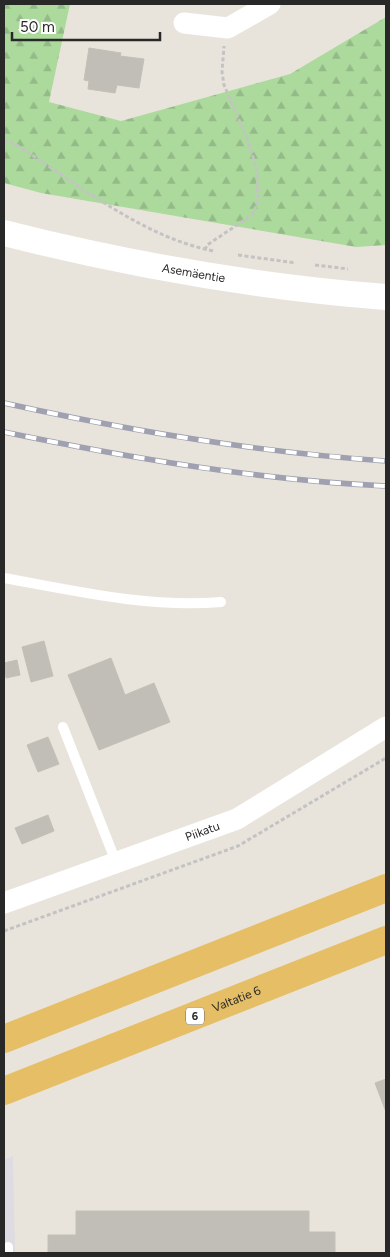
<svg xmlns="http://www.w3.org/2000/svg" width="390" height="1257" viewBox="0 0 390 1257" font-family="Figtree,sans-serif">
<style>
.industrial{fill:#dedbe2}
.forest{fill:url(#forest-firs)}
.building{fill:#c1beb8;stroke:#c4c0b5}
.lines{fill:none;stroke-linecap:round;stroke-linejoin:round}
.path{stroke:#c3c3c3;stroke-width:3;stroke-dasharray:4 2.5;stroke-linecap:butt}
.service{stroke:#fff;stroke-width:10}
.minor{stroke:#fff;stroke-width:21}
.tertiary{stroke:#fff;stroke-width:26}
.trunk{stroke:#e6be66;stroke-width:28}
.rail-casing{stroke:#9fa0b0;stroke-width:5.5}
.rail{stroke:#fff;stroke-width:4;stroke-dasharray:11;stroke-linecap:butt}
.labels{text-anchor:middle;stroke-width:5;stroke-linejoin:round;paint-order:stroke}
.shield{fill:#fff;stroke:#686868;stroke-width:1}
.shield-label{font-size:11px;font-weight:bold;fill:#282828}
.street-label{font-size:12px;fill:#282828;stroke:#fff}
</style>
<defs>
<pattern id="forest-firs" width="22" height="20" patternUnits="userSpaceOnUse" patternTransform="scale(1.25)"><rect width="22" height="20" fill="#acda9d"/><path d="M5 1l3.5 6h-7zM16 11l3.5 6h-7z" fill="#94bb87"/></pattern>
</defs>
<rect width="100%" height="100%" fill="#e9e4db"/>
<!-- industrial -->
<path class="industrial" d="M 13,1156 L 15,1253 L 4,1253 L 4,1160 Z"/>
<!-- forest -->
<path class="forest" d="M 4,4 L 70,4 L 49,102 L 121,121 L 290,74 L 386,17 L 386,245 L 356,247 L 41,193 L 4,183 Z"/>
<!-- building -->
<g class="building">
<path d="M 89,48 L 121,53 L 120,56 L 144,59 L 139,88 L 117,85 L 115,93 L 88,89 L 89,81 L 84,80 Z"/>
<path d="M 44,641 L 53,676 L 31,682 L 22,647 Z"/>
<path d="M 111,658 L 125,695 L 154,683 L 170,722 L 99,750 L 68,675 Z"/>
<path d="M 17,660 L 20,675 L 6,678 L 4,663 Z"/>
<path d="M 48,737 L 59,764 L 38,772 L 27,745 Z"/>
<path d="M 48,815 L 54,831 L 22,844 L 15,828 Z"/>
<path d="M 386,1079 L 386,1112 L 375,1083 Z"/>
<path d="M 76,1211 L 309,1211 L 309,1232 L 335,1232 L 335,1253 L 48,1253 L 48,1235 L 76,1235 Z"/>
</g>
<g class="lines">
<!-- path -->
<g class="path">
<path d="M 4,140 L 18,146 C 78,184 144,238 214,251"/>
<path d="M 205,250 L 207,245 L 252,215 L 258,202 L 257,171 L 249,143 L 224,85 L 222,72 L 224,46"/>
<path d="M 238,255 L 296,263"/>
<path d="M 315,265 L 348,269"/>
<path d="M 4,931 L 238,846 L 386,758"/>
</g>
<!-- service -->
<g class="service">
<path d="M 4,578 C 76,591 148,608 221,602"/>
<path d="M 63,727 L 116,862"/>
<path d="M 8,1253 L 8,1247"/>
</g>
<!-- minor -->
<g class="minor">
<path d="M 184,23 L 228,28 L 270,4"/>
<path id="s1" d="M 4,903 L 237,819 L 386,727"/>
</g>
<!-- tertiary -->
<path class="tertiary" id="s2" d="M 4,233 C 131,265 255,287 386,297"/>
<!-- trunk -->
<g class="trunk">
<path d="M 4,1039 L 386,888"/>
<path id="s3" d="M 4,1091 L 386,940"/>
</g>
<!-- rail casing -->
<g class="rail-casing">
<g id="rail">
<path d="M 4,403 C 130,431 257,452 386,461"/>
<path d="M 4,432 C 130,458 258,480 386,486"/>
</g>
</g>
<!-- rail -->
<use href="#rail" class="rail"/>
</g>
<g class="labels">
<!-- shield labels -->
<rect class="shield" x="186" y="1007.5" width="18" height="17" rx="4"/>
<g class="shield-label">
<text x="195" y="1020">6</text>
</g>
<!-- street labels -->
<g class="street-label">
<text dy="4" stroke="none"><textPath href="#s2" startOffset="194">Asemäentie</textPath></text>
<text dy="4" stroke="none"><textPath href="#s1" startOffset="211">Piikatu</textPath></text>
<text dy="4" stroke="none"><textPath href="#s3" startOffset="250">Valtatie 6</textPath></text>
</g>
</g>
<!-- border -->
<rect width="390" height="1257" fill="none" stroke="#282828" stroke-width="10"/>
<!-- scale -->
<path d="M12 32v8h148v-8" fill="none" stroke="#282828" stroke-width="2.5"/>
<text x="20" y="32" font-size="15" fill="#282828" stroke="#ffffff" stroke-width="4" paint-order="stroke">50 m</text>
</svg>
